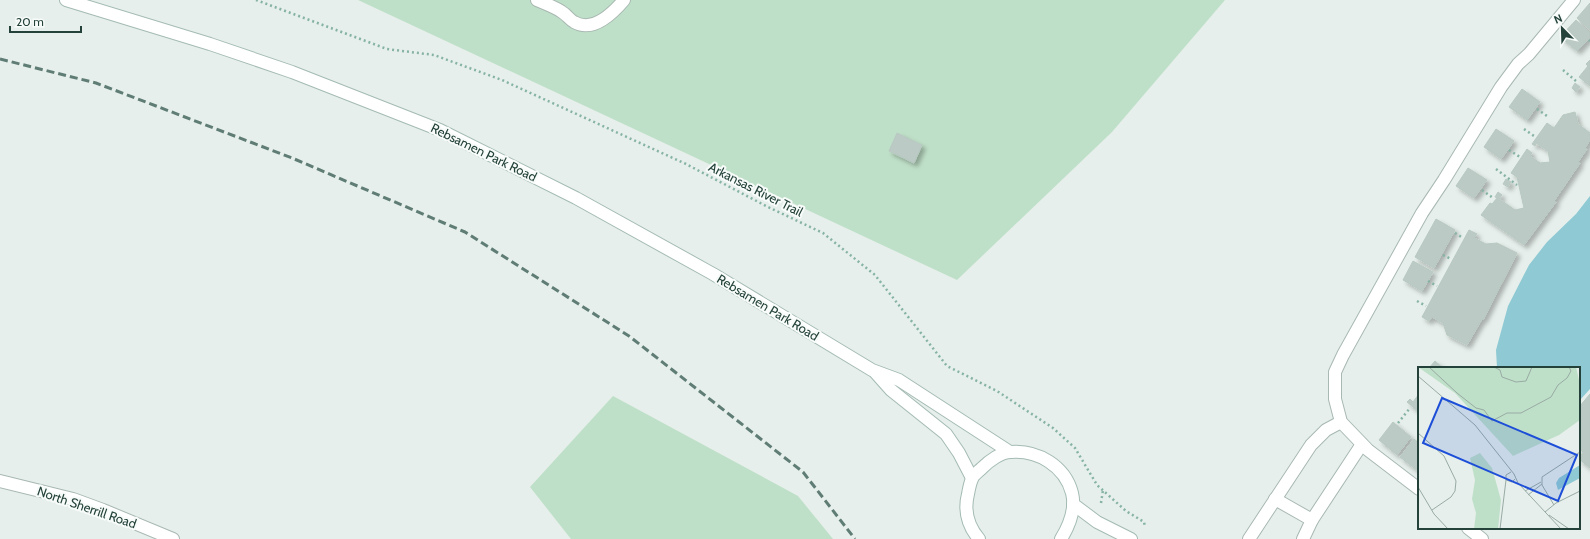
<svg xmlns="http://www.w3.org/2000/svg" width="1590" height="539" viewBox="0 0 1590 539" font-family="Cabin,sans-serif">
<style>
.green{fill:#bfe0c8}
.water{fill:#8ec9d4}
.building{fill:#bbcac4;stroke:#b8c9c2;filter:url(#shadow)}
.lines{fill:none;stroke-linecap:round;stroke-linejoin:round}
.lane-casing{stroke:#a8b8b2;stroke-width:14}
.street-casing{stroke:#a8b8b2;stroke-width:14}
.secondary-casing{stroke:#a4bbb3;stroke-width:14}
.path{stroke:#86b3a5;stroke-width:2.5;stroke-dasharray:2 3;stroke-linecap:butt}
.lane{stroke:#fff;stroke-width:12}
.street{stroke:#fff;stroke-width:12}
.secondary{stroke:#fff;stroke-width:12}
.rail{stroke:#5f7d75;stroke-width:3;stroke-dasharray:8 4;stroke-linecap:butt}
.labels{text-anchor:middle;stroke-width:4;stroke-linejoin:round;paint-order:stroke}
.street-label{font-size:13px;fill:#24423a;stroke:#f7fbf9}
.inset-road{fill:none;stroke:#98aaa4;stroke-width:1}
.view{fill:#1d4ed8;fill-opacity:0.15;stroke:#1d4ed8;stroke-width:2}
.inset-edge{fill:none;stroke:#24423a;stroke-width:2}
</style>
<defs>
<filter id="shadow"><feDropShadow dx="3.5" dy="3.5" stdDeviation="2" flood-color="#0004"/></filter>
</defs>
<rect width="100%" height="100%" fill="#e6efeb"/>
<!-- green -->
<g class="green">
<path d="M 358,0 L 1225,0 L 1112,132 L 957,280 Z"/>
<path d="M 613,396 L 798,496 L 833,539 L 571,539 L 530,487 Z"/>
</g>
<!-- water -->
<path class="water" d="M 1590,196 L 1590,389 L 1579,401 L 1579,368 L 1497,368 L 1496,350 L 1508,306 L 1529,265 L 1547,242 L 1576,214 Z"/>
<!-- building -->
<g class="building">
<path d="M 1590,3 L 1590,30 L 1577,18 Z"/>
<path d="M 1576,20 L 1590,33 L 1590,37 L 1577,51 L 1560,37 Z"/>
<path d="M 1590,60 L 1590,86 L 1579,77 L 1588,66 L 1586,64 Z"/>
<path d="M 1575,83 L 1580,87 L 1576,92 L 1572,88 Z"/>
<path d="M 1522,89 L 1540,102 L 1527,120 L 1509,107 Z"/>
<path d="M 1575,112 L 1578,124 L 1590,133 L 1590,140 L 1585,148 L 1587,149 L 1578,162 L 1580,163 L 1554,201 L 1556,202 L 1524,245 L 1481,215 L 1490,203 L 1492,204 L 1497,198 L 1495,197 L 1498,192 L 1502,195 L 1499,199 L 1515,210 L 1524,208 L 1517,177 L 1511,173 L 1527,149 L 1532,153 L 1530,156 L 1540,163 L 1550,162 L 1548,151 L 1536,143 L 1535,146 L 1532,144 L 1547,123 L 1554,128 L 1563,115 Z"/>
<path d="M 1496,129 L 1514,141 L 1501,159 L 1484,147 Z"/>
<path d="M 897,133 L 922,145 L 914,163 L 889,151 Z"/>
<path d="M 1468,168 L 1487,180 L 1474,198 L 1456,186 Z"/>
<path d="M 1506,179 L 1511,182 L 1508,187 L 1503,184 Z"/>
<path d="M 1436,219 L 1455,230 L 1434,268 L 1415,257 Z"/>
<path d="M 1469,230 L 1477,234 L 1474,238 L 1486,244 L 1497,243 L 1517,253 L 1483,320 L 1482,319 L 1467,345 L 1447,335 L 1443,323 L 1432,317 L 1429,321 L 1422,317 Z"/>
<path d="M 1413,261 L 1433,272 L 1422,291 L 1403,280 Z"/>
<path d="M 1435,361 L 1443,368 L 1429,368 Z"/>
<path d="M 1419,394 L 1419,412 L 1407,402 L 1410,399 L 1413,402 Z"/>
<path d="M 1590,394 L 1590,468 L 1579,459 L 1583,452 L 1579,449 L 1579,407 Z"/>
<path d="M 1393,422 L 1411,437 L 1397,455 L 1379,440 Z"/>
<path d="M 1414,439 L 1419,443 L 1418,471 L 1400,457 Z"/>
</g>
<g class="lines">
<!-- lane casing -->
<g class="lane-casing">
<path id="lane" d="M 537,0 C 546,4 555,7 562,12 C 567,15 570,20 574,22 C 593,33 613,13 624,0"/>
</g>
<!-- street casing -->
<g class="street-casing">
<g id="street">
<path d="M 0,481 L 73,499 L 103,510 L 173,539"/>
<path d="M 1419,489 L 1368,450 L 1341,422 L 1335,399 L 1335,372 L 1343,355 L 1422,213 L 1444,180 L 1501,87 L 1518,64 L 1529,54 L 1574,0"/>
<path d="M 1275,499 L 1312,520"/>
<path d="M 1468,528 L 1482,539"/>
<path d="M 1249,539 L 1311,445 L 1326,430 L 1341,422"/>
<path d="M 1303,539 L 1312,520 L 1362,444"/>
</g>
</g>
<!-- secondary casing -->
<g class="secondary-casing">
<g id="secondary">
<path d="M 66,0 L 210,44 L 292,72 L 440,130 L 576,198 L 713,274 L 872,370 L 899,380 L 1010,452"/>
<path d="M 875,372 L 891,390 L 946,434 L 959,453 L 972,478"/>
<path d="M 1073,504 L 1097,522 L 1131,539"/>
<path d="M 979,539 C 968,526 964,510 968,494 C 969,489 970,483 972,479 C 973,475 979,471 982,468 C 989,461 1001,452 1011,452 C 1038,450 1065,466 1072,493 C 1076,509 1069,526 1061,539"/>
</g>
</g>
<!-- path -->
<g class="path">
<path d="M 256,0 L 387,49 L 434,55 L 502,80 L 686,164 L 768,207 L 823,233 L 875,275 L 947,366 L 997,391 L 1053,428 L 1075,448 L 1097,485 L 1126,511 L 1144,522 L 1145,527"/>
<path d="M 1589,40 L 1590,41"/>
<path d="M 1563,70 L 1576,81"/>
<path d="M 1537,109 L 1547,116"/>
<path d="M 1524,129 L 1534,136"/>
<path d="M 1509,150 L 1520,157"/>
<path d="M 1496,169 L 1517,185"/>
<path d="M 1482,190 L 1493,198"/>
<path d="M 1455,233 L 1463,238"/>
<path d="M 1443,255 L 1451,259"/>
<path d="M 1428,281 L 1437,286"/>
<path d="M 1417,301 L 1426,306"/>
<path d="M 1398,423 L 1410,408"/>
<path d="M 1101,503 L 1103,490"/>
</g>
<!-- lane -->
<use href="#lane" class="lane"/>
<!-- street -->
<use href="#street" class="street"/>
<!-- secondary -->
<use href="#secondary" class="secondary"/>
<!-- rail -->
<path class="rail" d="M 0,59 L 96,83 L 292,158 L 465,232 L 629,336 L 803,472 L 855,539"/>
</g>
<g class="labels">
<!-- street labels -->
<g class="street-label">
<text transform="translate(484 152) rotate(26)" y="5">Rebsamen Park Road</text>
<text transform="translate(756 189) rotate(27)" y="5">Arkansas River Trail</text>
<text transform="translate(768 307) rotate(31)" y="5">Rebsamen Park Road</text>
<text transform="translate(87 507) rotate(19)" y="5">North Sherrill Road</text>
</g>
</g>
<!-- overview -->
<g transform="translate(1418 367)">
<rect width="162" height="162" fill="#e6efeb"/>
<path d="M 0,0 L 158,0 L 162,17 L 162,53 L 141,68 L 95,89 L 37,26 ZM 62,86 L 74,101 L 83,133 L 80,162 L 56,162 L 58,146 L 54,132 L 57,113 L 52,91 Z" fill="#bfe0c8"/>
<path d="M 162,98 L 162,111 L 140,123 L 138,116 L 141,111 Z" fill="#8ec9d4"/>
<path class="inset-road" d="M 11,0 L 39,26 L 58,41 L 66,43 L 74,54 L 89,46 L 103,46 L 133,30 L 140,18 L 149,11 L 153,4 L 151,0M 76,0 L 82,3 L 84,10 L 98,15 L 108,14 L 114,0M 0,9 L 57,58 L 96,107 L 100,116 L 143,162M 0,66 L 26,89 L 38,114 L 37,124 L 33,130 L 14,143M 93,105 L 88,108 L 88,113 L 94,115 L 97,112M 0,120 L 16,147 L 30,162M 107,124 L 123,115M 110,128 L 124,117M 136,138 L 124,118 L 124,110 L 162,85M 127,145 L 138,136 L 162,124M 131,148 L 151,162M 82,162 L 88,113"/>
<path class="view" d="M 24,31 L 159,88 L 140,134 L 5,76 Z"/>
<rect width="162" height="162" class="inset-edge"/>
</g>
<!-- north arrow -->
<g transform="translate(1562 28) rotate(337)" stroke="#f7fbf9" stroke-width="3" paint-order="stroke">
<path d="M0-3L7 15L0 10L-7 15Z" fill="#24423a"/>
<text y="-6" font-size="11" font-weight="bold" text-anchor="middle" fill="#24423a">N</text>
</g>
<!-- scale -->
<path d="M10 26v6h71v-6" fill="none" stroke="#24423a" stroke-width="2"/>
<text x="16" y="26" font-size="12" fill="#24423a" stroke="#f7fbf9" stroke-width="3" paint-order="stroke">20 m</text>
</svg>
